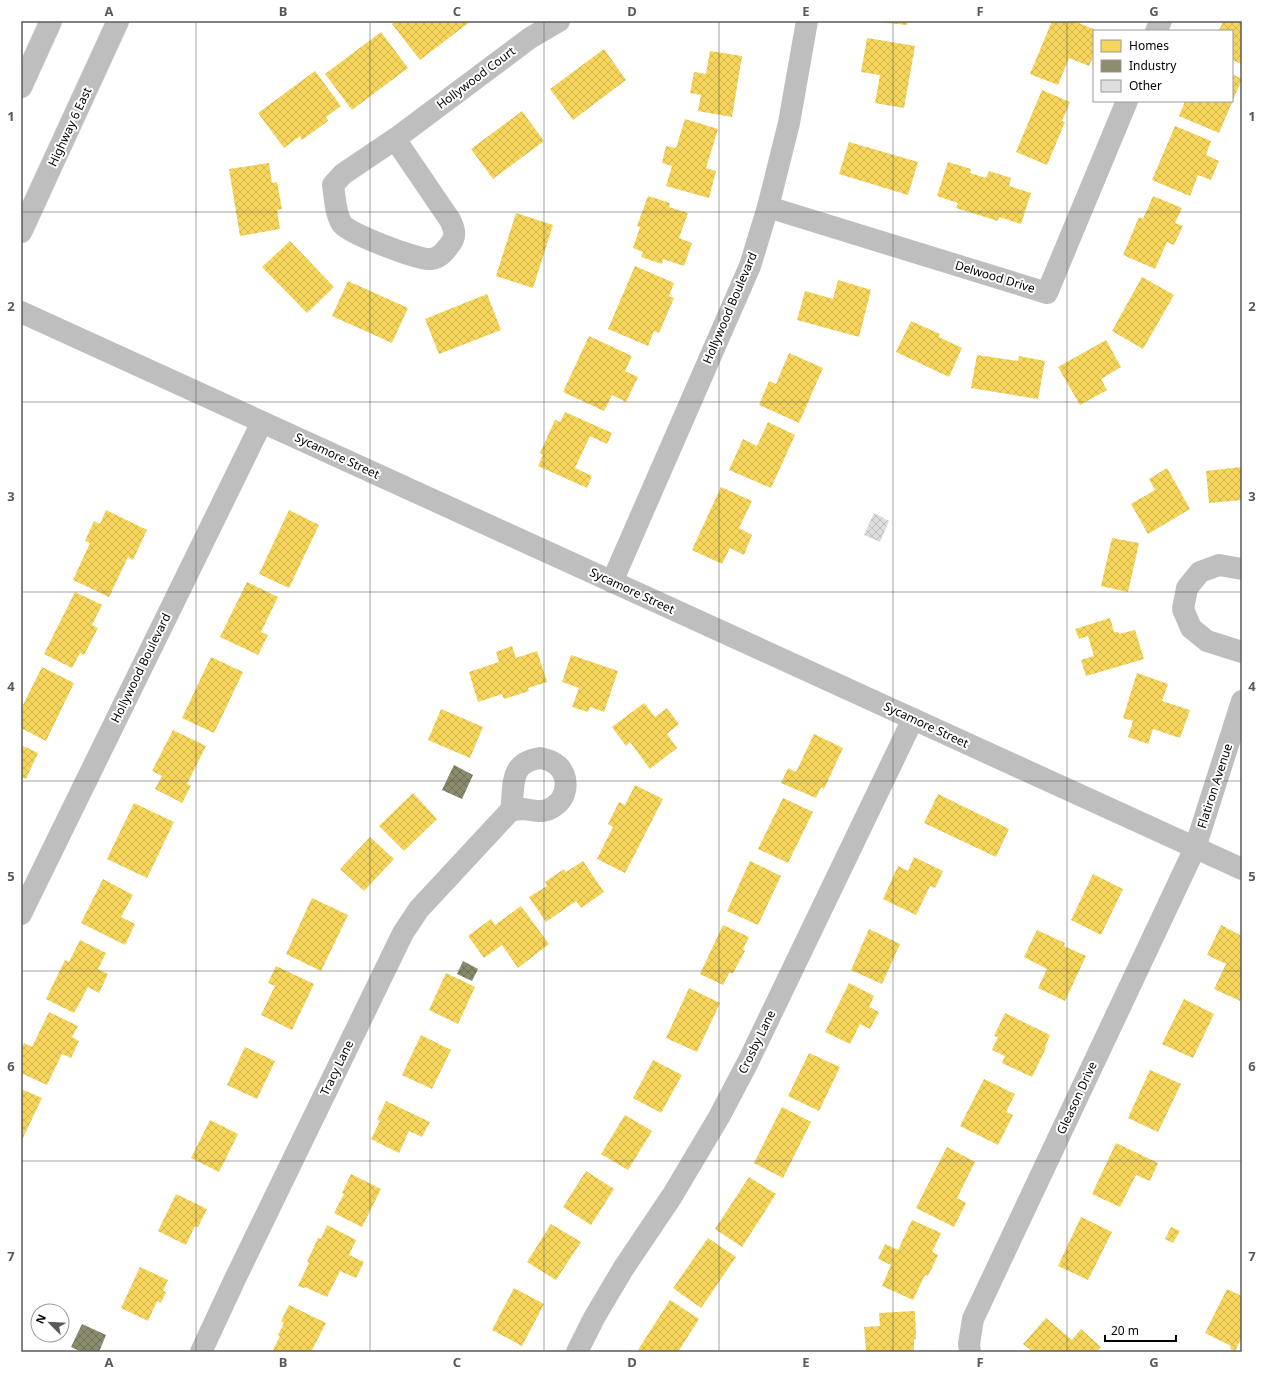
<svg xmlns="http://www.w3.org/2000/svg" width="1263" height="1373" viewBox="0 0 1263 1373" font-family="'Noto Sans',sans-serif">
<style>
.homes{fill:url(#homes-cross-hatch)}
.industry{fill:url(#industry-cross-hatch)}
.building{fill:url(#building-cross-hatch)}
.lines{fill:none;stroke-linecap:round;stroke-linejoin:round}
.major-casing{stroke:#dbdbdb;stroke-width:23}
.minor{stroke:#bebebe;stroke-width:22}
.major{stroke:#bebebe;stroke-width:22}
.grid{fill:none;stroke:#595959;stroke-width:1;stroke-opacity:0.55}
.labels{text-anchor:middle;stroke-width:4;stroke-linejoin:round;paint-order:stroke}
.street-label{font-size:12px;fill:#000;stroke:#fff}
.neatline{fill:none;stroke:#595959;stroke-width:1.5}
.grid-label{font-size:13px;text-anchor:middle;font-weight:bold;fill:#595959}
</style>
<defs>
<pattern id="homes-cross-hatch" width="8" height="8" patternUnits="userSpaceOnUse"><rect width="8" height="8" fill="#f6d55c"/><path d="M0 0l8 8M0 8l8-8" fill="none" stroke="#d1b54e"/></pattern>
<pattern id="industry-cross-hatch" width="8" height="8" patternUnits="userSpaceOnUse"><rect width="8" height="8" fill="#8c8c6e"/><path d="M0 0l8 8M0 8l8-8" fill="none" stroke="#707058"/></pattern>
<pattern id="building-cross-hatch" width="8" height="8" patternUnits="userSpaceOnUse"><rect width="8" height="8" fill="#dedede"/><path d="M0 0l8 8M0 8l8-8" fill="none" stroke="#bdbdbd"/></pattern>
</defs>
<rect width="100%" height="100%" fill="#fff"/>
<!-- homes -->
<g class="homes">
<path d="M 396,21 L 471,21 L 420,60 L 392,24 Z"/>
<path d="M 877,21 L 908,21 L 907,25 L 877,22 Z"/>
<path d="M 1052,21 L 1074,21 L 1098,31 L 1094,31 L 1094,55 L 1089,66 L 1069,58 L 1058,85 L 1030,74 Z"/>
<path d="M 1223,21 L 1242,21 L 1242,64 L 1232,60 L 1232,31 L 1219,31 Z"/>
<path d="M 381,32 L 408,68 L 352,110 L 325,74 Z"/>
<path d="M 867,38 L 915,46 L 904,108 L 875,103 L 880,75 L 861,72 Z"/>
<path d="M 604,49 L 626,80 L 573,120 L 550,89 Z"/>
<path d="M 710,51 L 742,56 L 732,117 L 698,111 L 701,95 L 690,93 L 694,72 L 706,74 Z"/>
<path d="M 315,71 L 341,106 L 326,117 L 328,121 L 302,140 L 300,136 L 284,148 L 258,113 Z"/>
<path d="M 1232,74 L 1242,79 L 1219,133 L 1179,116 L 1185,101 L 1232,101 Z"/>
<path d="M 1042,90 L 1070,102 L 1062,121 L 1065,122 L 1047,165 L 1016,152 Z"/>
<path d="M 522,111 L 544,141 L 493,179 L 471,149 Z"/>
<path d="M 685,119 L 718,129 L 706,168 L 716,171 L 709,198 L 666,186 L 672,166 L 662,163 L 666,146 L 676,148 Z"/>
<path d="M 1175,126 L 1211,141 L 1206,155 L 1219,161 L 1211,180 L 1198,175 L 1190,196 L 1152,180 Z"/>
<path d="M 849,142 L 918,162 L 908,195 L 839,174 Z"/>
<path d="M 948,162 L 971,169 L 970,173 L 986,178 L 989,171 L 1011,178 L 1009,186 L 1031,193 L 1021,224 L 999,217 L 998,221 L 956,208 L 958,203 L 937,196 Z"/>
<path d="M 269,163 L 272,183 L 277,182 L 282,209 L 277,210 L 280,229 L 240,236 L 229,169 Z"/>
<path d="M 648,196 L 670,203 L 669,207 L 688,213 L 679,238 L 692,243 L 684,266 L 663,259 L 662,264 L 641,257 L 643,252 L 633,248 L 640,227 L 637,226 Z"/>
<path d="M 1153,196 L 1182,208 L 1175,223 L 1183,226 L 1174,245 L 1167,242 L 1155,269 L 1123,255 L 1139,217 L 1143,219 Z"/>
<path d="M 516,213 L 553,225 L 533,288 L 496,276 Z"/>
<path d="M 290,241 L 334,287 L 307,313 L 262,267 Z"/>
<path d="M 635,266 L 674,283 L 669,296 L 674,298 L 659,333 L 654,331 L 648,346 L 608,329 Z"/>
<path d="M 1142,277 L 1174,295 L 1143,349 L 1112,331 Z"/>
<path d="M 838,280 L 871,290 L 859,337 L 797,320 L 805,291 L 833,299 Z"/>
<path d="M 348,281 L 408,308 L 392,343 L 332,316 Z"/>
<path d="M 487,294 L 501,330 L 439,354 L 425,319 Z"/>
<path d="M 911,321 L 940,334 L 939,337 L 962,348 L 949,377 L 896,352 Z"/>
<path d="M 589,336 L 632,356 L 625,371 L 638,377 L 626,402 L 612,395 L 604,411 L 563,392 Z"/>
<path d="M 1106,340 L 1121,367 L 1101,379 L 1107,390 L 1080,405 L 1058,367 Z"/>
<path d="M 789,353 L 823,368 L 799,423 L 759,405 L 769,381 L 776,384 Z"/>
<path d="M 977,355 L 1018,361 L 1019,356 L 1045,361 L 1038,399 L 971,388 Z"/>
<path d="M 565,412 L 612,433 L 607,444 L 590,436 L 575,468 L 592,476 L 587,488 L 538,466 L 543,455 L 540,453 L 555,420 L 560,422 Z"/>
<path d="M 768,422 L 795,435 L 771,488 L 729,470 L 743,439 L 757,446 Z"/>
<path d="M 1242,467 L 1242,500 L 1209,503 L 1206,471 Z"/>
<path d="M 1167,468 L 1190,509 L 1148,534 L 1131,504 L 1155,490 L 1149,479 Z"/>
<path d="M 721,487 L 752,501 L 739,528 L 752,535 L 744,555 L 730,548 L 722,564 L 692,550 Z"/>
<path d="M 106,510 L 147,530 L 133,560 L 128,557 L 109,597 L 73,580 L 90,543 L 85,541 L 94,521 L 100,524 Z"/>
<path d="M 289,510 L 319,525 L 289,588 L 259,574 Z"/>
<path d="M 1112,538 L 1139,543 L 1128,592 L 1101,586 Z"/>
<path d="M 247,582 L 278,597 L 261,632 L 268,635 L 258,655 L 220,637 Z"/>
<path d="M 75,592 L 102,605 L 92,625 L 98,628 L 84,655 L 80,653 L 72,668 L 44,654 Z"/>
<path d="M 1110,618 L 1114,632 L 1118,632 L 1119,634 L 1135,630 L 1144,659 L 1086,676 L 1081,660 L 1094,656 L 1088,636 L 1079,639 L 1075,629 Z"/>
<path d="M 512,646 L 516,658 L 537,651 L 547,682 L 528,688 L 529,691 L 504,699 L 502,694 L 478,702 L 469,672 L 499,662 L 496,652 Z"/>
<path d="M 571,655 L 618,671 L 604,712 L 590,707 L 588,712 L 572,707 L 579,688 L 562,682 Z"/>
<path d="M 211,657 L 243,672 L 214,733 L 182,718 Z"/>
<path d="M 42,667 L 74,683 L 46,741 L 21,728 L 21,709 Z"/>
<path d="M 1137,673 L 1168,684 L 1162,701 L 1190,710 L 1180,738 L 1153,729 L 1148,744 L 1128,737 L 1133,721 L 1123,718 Z"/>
<path d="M 644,703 L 655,717 L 667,708 L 679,724 L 667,734 L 677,748 L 650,769 L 630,742 L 626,746 L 612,727 Z"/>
<path d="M 441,709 L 483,727 L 470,758 L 428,740 Z"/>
<path d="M 173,730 L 206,746 L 187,784 L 191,786 L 182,803 L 155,789 L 162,776 L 152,771 Z"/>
<path d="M 814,734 L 843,748 L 824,789 L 821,787 L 816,798 L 781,783 L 788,768 L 796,772 Z"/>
<path d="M 21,745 L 38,753 L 26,779 L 21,777 Z"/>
<path d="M 635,785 L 663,799 L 625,873 L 597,859 L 613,827 L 608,824 L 619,802 L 625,805 Z"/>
<path d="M 413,793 L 437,819 L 404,851 L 379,826 Z"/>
<path d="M 938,794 L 1009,829 L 996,857 L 924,823 Z"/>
<path d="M 783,798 L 813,812 L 788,863 L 758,849 Z"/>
<path d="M 134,803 L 174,822 L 147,878 L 107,859 Z"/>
<path d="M 370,837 L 394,859 L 364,891 L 340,869 Z"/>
<path d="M 914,857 L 943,871 L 935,888 L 930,886 L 916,915 L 883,899 L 898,866 L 908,871 Z"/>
<path d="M 583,861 L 604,892 L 581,908 L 576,901 L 546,922 L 529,897 L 547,886 L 545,882 L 564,869 L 566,872 Z"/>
<path d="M 750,861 L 781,876 L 758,925 L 727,911 Z"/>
<path d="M 1093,874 L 1123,889 L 1101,935 L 1071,920 Z"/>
<path d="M 103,879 L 133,895 L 121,917 L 135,924 L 125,945 L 81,923 Z"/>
<path d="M 312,898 L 348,915 L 321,971 L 286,954 Z"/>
<path d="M 521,906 L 549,944 L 518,968 L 502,945 L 484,958 L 468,936 L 491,919 L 495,925 Z"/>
<path d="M 723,925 L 749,937 L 743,949 L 745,951 L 733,973 L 729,973 L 723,985 L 700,974 Z"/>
<path d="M 1221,925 L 1242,936 L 1242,998 L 1240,1001 L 1214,989 L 1226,964 L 1207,955 Z"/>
<path d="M 869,929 L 900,944 L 882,984 L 851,970 Z"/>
<path d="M 1037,930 L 1065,943 L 1064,946 L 1086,956 L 1065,1001 L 1038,988 L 1047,969 L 1024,957 Z"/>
<path d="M 80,940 L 106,953 L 98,969 L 108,974 L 99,993 L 88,987 L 74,1013 L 46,999 L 65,960 L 69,962 Z"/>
<path d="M 276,966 L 314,984 L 292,1030 L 261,1015 L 275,986 L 268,983 Z"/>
<path d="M 446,973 L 475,987 L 458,1024 L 429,1010 Z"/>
<path d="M 849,983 L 874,996 L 869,1007 L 879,1012 L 870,1029 L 860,1024 L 850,1044 L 825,1032 Z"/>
<path d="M 689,988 L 720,1003 L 697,1052 L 666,1038 Z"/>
<path d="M 1184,999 L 1214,1014 L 1193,1058 L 1162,1044 Z"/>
<path d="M 49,1012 L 78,1026 L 72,1037 L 79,1041 L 71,1058 L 62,1054 L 47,1085 L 21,1073 L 21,1049 L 24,1043 L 32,1047 Z"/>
<path d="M 1005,1013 L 1050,1035 L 1045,1047 L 1046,1048 L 1032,1077 L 1002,1063 L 1005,1056 L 992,1050 L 998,1037 L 994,1036 Z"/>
<path d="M 421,1035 L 451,1050 L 432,1089 L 402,1075 Z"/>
<path d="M 245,1047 L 275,1061 L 257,1099 L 227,1085 Z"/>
<path d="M 809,1053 L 840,1067 L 819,1111 L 788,1096 Z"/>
<path d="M 653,1060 L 682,1075 L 661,1113 L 633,1098 Z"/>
<path d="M 1150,1070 L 1181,1084 L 1158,1132 L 1128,1118 Z"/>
<path d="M 984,1079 L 1015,1094 L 1006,1112 L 1013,1115 L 998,1145 L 960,1126 Z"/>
<path d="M 21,1089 L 42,1098 L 21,1142 Z"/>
<path d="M 386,1101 L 430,1122 L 422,1137 L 409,1131 L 399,1153 L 371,1139 L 380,1121 L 377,1120 Z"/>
<path d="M 782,1107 L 811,1122 L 783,1178 L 754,1163 Z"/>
<path d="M 625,1115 L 652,1131 L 628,1170 L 601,1154 Z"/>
<path d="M 210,1120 L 238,1134 L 219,1172 L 191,1158 Z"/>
<path d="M 1116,1143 L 1158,1163 L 1150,1181 L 1136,1175 L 1120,1207 L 1092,1194 Z"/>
<path d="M 947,1147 L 975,1162 L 957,1198 L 966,1203 L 954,1227 L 916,1208 Z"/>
<path d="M 586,1171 L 614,1189 L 591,1225 L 563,1207 Z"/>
<path d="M 351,1174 L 381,1189 L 362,1227 L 334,1213 L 344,1194 L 342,1193 Z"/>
<path d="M 749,1177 L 776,1194 L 742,1247 L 715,1229 Z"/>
<path d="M 176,1194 L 207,1209 L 198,1227 L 195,1226 L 186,1245 L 158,1231 Z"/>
<path d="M 1081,1217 L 1112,1232 L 1088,1280 L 1058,1266 Z"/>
<path d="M 912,1220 L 941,1233 L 932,1252 L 938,1255 L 928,1276 L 925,1275 L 913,1300 L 882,1286 L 891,1265 L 878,1259 L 885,1244 L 898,1250 Z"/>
<path d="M 551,1224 L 581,1242 L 556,1280 L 527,1262 Z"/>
<path d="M 327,1225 L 356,1240 L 349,1255 L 364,1262 L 356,1278 L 340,1271 L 327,1297 L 305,1287 L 304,1288 L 298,1286 L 309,1263 L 307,1262 L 318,1238 L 321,1239 Z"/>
<path d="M 1171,1227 L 1180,1231 L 1173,1243 L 1165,1239 Z"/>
<path d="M 708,1238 L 736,1257 L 701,1308 L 673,1288 Z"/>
<path d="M 140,1267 L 168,1280 L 163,1291 L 166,1292 L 161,1303 L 157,1301 L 148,1321 L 121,1308 Z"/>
<path d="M 514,1288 L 544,1304 L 522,1346 L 492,1330 Z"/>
<path d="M 1227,1289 L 1242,1296 L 1242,1337 L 1235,1351 L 1230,1349 L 1231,1346 L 1205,1333 Z"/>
<path d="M 670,1300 L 699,1319 L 678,1352 L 641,1352 L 638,1350 Z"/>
<path d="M 289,1305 L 326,1323 L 311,1352 L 272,1352 L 280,1336 L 278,1335 L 284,1323 L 281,1321 Z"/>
<path d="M 915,1311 L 916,1339 L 914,1340 L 914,1352 L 866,1351 L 864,1327 L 880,1326 L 879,1313 Z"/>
<path d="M 1046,1318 L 1072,1340 L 1081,1329 L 1101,1347 L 1096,1352 L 1033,1352 L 1023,1344 Z"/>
</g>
<!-- industry -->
<g class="industry">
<path d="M 454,765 L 473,775 L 462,799 L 442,790 Z"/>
<path d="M 463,961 L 478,969 L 472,981 L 457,974 Z"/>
<path d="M 82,1324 L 106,1335 L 99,1352 L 82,1352 L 71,1347 Z"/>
</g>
<!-- building -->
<path class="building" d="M 874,513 L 889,521 L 880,542 L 864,535 Z"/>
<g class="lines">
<!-- major casing -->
<g class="major-casing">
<g id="major">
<path d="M 21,87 L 51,21"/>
<path d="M 21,232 L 118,21"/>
</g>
</g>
<!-- minor -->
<g class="minor">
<path d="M 1156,31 L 1161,21"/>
<path d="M 395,139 L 450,220 C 455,230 457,237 448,247 C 443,254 437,260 428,259 C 416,259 347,233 342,224 C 335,213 335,197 333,185 L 343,174 Z"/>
<path d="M 395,139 L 530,38 L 559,21"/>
<path d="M 768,207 L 1047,293 L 1127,101"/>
<path d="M 21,312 L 1242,869"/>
<path d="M 1242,569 L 1219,565 L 1200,572 L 1187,588 L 1183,609 L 1191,628 L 1207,641 L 1242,652"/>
<path d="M 612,582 L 750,266 L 768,207 L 789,123 L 807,21"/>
<path d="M 540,758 C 546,759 552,761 557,765 C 570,776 568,798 553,807 C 543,814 534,810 523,809 C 519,809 515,810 511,810 C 515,785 508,763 540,758 Z"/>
<path d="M 21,914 L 262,422"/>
<path d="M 201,1352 L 235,1279 L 403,933 L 419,909 L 511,810"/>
<path d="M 577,1352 L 594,1318 L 623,1269 L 672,1196 L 719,1117 L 748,1062 L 913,719"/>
<path d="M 970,1352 L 969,1344 L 973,1319 L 1195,848 L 1242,701"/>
</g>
<!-- major -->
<use href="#major" class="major"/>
</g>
<!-- grid -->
<path class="grid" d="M 196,21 L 196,1352M 370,21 L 370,1352M 544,21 L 544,1352M 719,21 L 719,1352M 893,21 L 893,1352M 1067,21 L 1067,1352M 21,212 L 1242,212M 21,402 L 1242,402M 21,592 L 1242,592M 21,781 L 1242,781M 21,971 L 1242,971M 21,1161 L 1242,1161"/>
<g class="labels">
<!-- street labels -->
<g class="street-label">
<text transform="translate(476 78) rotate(-37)" y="4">Hollywood Court</text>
<text transform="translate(70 127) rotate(-65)" y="4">Highway 6 East</text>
<text transform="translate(995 277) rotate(17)" y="4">Delwood Drive</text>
<text transform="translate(730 308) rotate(-67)" y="4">Hollywood Boulevard</text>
<text transform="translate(337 456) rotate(25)" y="4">Sycamore Street</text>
<text transform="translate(632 591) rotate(25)" y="4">Sycamore Street</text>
<text transform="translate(141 668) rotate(-64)" y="4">Hollywood Boulevard</text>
<text transform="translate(926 725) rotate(25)" y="4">Sycamore Street</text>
<text transform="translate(1215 786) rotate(-72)" y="4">Flatiron Avenue</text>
<text transform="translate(757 1042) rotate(-64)" y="4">Crosby Lane</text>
<text transform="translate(337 1068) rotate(-64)" y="4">Tracy Lane</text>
<text transform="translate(1077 1098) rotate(-65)" y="4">Gleason Drive</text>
</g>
</g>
<!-- border -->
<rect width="1263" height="1373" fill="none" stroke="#ffffff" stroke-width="44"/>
<!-- legend -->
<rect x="1093" y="30" width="140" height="72" fill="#ffffff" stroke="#999999"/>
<rect x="1101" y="40" width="20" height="12" fill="#f6d55c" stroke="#999999"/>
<text x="1129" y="50" font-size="12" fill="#000000">Homes</text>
<rect x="1101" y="60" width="20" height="12" fill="#8c8c6e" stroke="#999999"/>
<text x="1129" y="70" font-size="12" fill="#000000">Industry</text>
<rect x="1101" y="80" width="20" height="12" fill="#dedede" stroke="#999999"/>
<text x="1129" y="90" font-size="12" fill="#000000">Other</text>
<!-- north arrow -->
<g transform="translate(50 1323) rotate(294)"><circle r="19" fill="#ffffff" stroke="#999999"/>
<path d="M0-3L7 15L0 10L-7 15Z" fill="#595959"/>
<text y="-6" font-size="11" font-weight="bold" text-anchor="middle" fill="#000000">N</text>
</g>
<!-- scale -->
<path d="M1105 1335v6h71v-6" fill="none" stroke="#000000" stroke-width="2"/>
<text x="1111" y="1335" font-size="12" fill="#000000" stroke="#ffffff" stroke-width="3" paint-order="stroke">20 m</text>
<rect x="22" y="22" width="1219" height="1329" class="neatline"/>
<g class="grid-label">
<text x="109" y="16">A</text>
<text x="283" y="16">B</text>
<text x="457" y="16">C</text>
<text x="632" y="16">D</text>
<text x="806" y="16">E</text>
<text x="980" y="16">F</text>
<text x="1154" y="16">G</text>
<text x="11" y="121">1</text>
<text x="1252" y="121">1</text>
<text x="11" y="311">2</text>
<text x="1252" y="311">2</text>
<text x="11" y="501">3</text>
<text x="1252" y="501">3</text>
<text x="11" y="691">4</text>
<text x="1252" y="691">4</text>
<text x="11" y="881">5</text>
<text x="1252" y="881">5</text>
<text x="11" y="1071">6</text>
<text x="1252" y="1071">6</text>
<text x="11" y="1261">7</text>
<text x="1252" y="1261">7</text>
<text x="109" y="1367">A</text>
<text x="283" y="1367">B</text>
<text x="457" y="1367">C</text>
<text x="632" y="1367">D</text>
<text x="806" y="1367">E</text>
<text x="980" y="1367">F</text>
<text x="1154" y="1367">G</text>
</g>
</svg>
